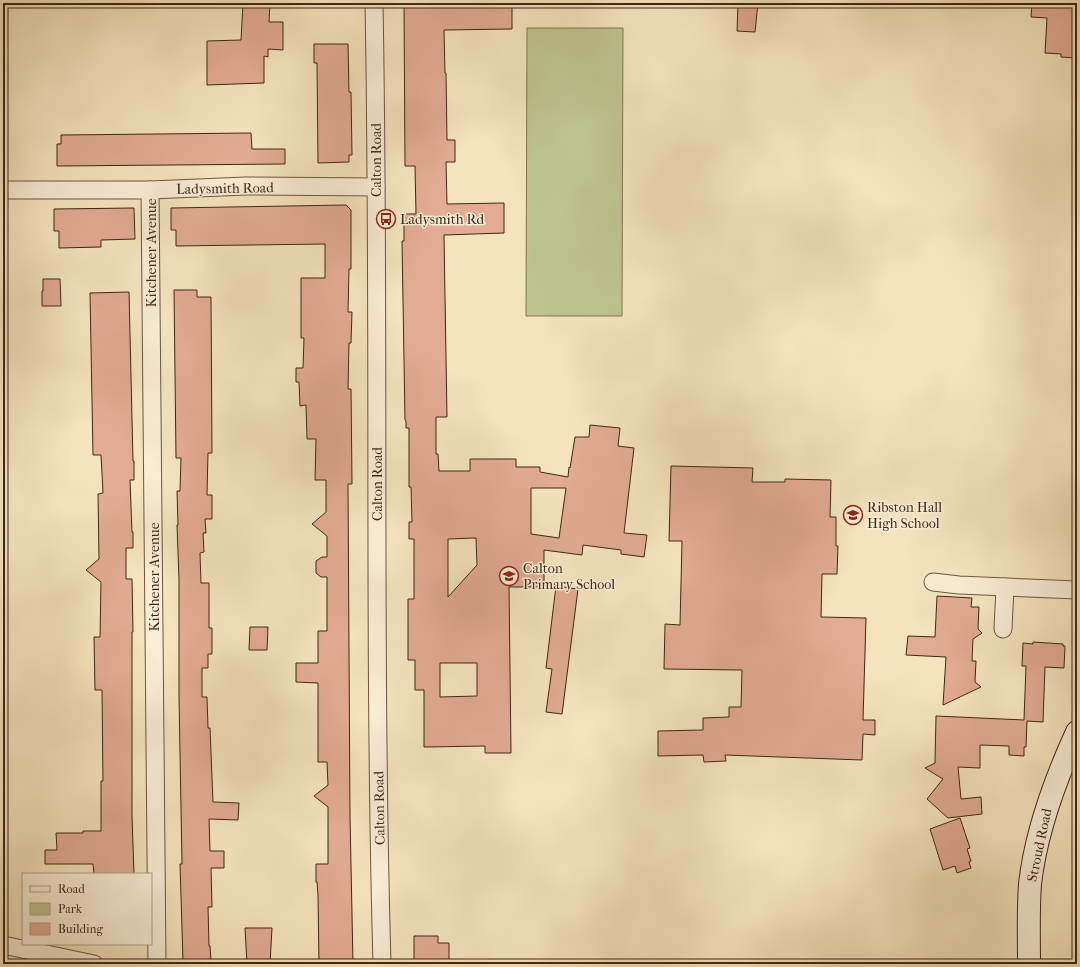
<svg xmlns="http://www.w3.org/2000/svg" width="1080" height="967" viewBox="0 0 1080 967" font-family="'IM FELL French Canon',serif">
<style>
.green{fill:#bec490;stroke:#7f7653}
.building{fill:#e2ab93;stroke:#402716;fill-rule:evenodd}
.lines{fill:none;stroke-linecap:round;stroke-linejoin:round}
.street-casing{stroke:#6d5640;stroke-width:19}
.secondary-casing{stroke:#402716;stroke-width:24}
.street{stroke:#f8edd5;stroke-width:17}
.secondary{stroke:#f8edd5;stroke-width:22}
.labels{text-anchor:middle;stroke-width:3;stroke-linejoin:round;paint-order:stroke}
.street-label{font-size:14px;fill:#402716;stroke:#f8edd5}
.poi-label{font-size:14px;fill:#402716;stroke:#f8edd5;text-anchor:start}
</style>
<rect width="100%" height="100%" fill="#f4e4be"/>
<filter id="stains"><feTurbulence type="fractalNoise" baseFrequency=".005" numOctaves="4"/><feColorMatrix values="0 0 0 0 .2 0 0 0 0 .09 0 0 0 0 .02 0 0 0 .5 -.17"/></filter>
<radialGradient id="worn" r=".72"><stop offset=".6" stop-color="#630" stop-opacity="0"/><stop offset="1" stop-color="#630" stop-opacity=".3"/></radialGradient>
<!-- green -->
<path class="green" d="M 527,28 L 623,28 L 622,316 L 526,316 Z"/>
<!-- building -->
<g class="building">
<path d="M 243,3 L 270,3 L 269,22 L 283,22 L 283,50 L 268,49 L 268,57 L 264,56 L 264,83 L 207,85 L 207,41 L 241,40 Z"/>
<path d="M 404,3 L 512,3 L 512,29 L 444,30 L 445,73 L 446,73 L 447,140 L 455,140 L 455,162 L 446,162 L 447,204 L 504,203 L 504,233 L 444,235 L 447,417 L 436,417 L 436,454 L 438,454 L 439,471 L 470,471 L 470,459 L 516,459 L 516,467 L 540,467 L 540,472 L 568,477 L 569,467 L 570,468 L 575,437 L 589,437 L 590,425 L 620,428 L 618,446 L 634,448 L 624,533 L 647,535 L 644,557 L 621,554 L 621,550 L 583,545 L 582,555 L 544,550 L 544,587 L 509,587 L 511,753 L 485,753 L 485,746 L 424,747 L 424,690 L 415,690 L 415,660 L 408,660 L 408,599 L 414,599 L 414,539 L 409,539 L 409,522 L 412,522 L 411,487 L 409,487 L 409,428 L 406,428 L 406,421 L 405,420 L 402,241 L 404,241 L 404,214 L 416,214 L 415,166 L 405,166 ZM 531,488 L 566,488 L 559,538 L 531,534 ZM 476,538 L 477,565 L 448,597 L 448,539 ZM 440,663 L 477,663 L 477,696 L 440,697 Z"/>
<path d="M 738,3 L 758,3 L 755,32 L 737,31 Z"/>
<path d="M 1032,3 L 1077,5 L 1077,58 L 1061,57 L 1061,54 L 1045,53 L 1047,18 L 1031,17 Z"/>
<path d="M 314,44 L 348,44 L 349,92 L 351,92 L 352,155 L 349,155 L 349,162 L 318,163 L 317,63 L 314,63 Z"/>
<path d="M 251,133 L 252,149 L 285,149 L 285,164 L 57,166 L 57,144 L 61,144 L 61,135 Z"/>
<path d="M 346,205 L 351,210 L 351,269 L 349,269 L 348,312 L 352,312 L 351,343 L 349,343 L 348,389 L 351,389 L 352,484 L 348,484 L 350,816 L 353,964 L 319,964 L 318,895 L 317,882 L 316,882 L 316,864 L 328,864 L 328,807 L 314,796 L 328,785 L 327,762 L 318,762 L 318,683 L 296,682 L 296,663 L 318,663 L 318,631 L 327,631 L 327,577 L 321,577 L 316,573 L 316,561 L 322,557 L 327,557 L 327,536 L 312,524 L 326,512 L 326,480 L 315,480 L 316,439 L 307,439 L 306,405 L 300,406 L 299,382 L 296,382 L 296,368 L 303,368 L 304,338 L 301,338 L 301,278 L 325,278 L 325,244 L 176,246 L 176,230 L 171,230 L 171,208 Z"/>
<path d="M 134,208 L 135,239 L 101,240 L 101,247 L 59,248 L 59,231 L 54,231 L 54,209 Z"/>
<path d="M 43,279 L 60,279 L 61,306 L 42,306 L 42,291 L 43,291 Z"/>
<path d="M 174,290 L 197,290 L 197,297 L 211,297 L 212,453 L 208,453 L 207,495 L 212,495 L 212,519 L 205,519 L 206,533 L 203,533 L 204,552 L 200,553 L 201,583 L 209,583 L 209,628 L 212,628 L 212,654 L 208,654 L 208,668 L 202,668 L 202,697 L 207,697 L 208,728 L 210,728 L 213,802 L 239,803 L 238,820 L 209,819 L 210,851 L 224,851 L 224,868 L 211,868 L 212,907 L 208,907 L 209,946 L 210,946 L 211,961 L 183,962 L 180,864 L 182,864 L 179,697 L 179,579 L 177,525 L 178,525 L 177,491 L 180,491 L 181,458 L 176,458 Z"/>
<path d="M 129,292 L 133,461 L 134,461 L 134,480 L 130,480 L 132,532 L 133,532 L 133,548 L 126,548 L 126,579 L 132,579 L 133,632 L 132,632 L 132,816 L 134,874 L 94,874 L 93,864 L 45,864 L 45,850 L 57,850 L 56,833 L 83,833 L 83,831 L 101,831 L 101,781 L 103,781 L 102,690 L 95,690 L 94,637 L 100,637 L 101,582 L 86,570 L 99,559 L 98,494 L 103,493 L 101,455 L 93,455 L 90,293 Z"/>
<path d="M 671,466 L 753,468 L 752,482 L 785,482 L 785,479 L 831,480 L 830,517 L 836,517 L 836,546 L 838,546 L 837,574 L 822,574 L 821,617 L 866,618 L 863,720 L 875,720 L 875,735 L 863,734 L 862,760 L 725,755 L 726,761 L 704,762 L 703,755 L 658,756 L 658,731 L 703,730 L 703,718 L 729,717 L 729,707 L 741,707 L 742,670 L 664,669 L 665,624 L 680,625 L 682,541 L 669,541 Z"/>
<path d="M 556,586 L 578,589 L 562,714 L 546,712 L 552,669 L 546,668 Z"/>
<path d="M 937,596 L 972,598 L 971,607 L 979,607 L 978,629 L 982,633 L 973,639 L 972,661 L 976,661 L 975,682 L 981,687 L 943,705 L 946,657 L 906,655 L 908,636 L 935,637 Z"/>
<path d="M 250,627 L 268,627 L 267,650 L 249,650 Z"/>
<path d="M 1033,642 L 1063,644 L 1063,646 L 1065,646 L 1064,668 L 1045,667 L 1043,722 L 1027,721 L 1026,747 L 1024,747 L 1024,756 L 1009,755 L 1009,746 L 980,745 L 980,768 L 958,767 L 961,799 L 981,797 L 982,814 L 948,818 L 927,799 L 943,779 L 925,768 L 935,763 L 936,716 L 1024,720 L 1026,666 L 1022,666 L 1023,643 L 1033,644 Z"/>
<path d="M 960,818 L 970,848 L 967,849 L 971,861 L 969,862 L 971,868 L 957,873 L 955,866 L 943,870 L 930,829 Z"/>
<path d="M 245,928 L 272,928 L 270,964 L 247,964 Z"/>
<path d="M 414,936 L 438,936 L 438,943 L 449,943 L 449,964 L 414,964 Z"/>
</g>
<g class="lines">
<!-- street casing -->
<g class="street-casing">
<g id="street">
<path d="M 374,3 C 380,323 373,644 382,964"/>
<path d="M 3,190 L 150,190 L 246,186 L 376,187"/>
<path d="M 150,190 L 157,964"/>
<path d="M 933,582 L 959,585 L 1077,590"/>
<path d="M 1003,629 L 1005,587"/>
<path d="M 3,945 L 94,964"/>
</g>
</g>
<!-- secondary casing -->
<g class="secondary-casing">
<path id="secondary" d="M 1029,964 C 1029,937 1028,911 1030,884 C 1036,831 1055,780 1077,732"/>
</g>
<!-- street -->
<use href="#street" class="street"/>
<!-- secondary -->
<use href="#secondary" class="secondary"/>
</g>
<!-- icons -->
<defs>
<g id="bus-ring" transform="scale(1)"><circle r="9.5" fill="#f8edd5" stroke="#8f2418" stroke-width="1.5"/><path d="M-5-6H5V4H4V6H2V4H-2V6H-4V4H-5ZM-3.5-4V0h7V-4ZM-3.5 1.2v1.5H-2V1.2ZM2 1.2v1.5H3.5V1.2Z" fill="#8f2418"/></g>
<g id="school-ring" transform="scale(1)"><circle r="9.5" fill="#f8edd5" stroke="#8f2418" stroke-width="1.5"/><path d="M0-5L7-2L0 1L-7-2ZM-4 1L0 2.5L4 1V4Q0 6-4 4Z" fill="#8f2418"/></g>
</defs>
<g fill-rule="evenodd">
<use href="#bus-ring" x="386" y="219"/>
<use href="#school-ring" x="853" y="515"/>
<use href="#school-ring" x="509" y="576"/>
</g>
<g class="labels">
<!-- street labels -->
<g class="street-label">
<text transform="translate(376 160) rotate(-90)" y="5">Calton Road</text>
<text transform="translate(225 188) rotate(-1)" y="5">Ladysmith Road</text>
<text transform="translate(151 253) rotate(-90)" y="5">Kitchener Avenue</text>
<text transform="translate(377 484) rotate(-90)" y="5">Calton Road</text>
<text transform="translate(154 577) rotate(-90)" y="5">Kitchener Avenue</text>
<text transform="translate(379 808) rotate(-91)" y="5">Calton Road</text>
<text transform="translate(1039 845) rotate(-78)" y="5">Stroud Road</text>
</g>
<!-- poi labels -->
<g class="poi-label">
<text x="400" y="224">Ladysmith Rd</text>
<text x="867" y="512">Ribston Hall<tspan x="867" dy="16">High School</tspan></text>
<text x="523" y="573">Calton<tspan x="523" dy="16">Primary School</tspan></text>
</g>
</g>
<!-- margin -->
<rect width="1080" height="967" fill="none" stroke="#f4e4be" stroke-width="16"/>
<rect x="4" y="4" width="1072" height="959" fill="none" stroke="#402716" stroke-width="2"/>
<rect x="8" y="8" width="1064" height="951" fill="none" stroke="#402716"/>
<!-- legend -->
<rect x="22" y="873" width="130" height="72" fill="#f8edd5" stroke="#ae9e89"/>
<rect x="30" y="886" width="20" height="6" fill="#f8edd5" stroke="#ae9e89"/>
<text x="58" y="893" font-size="12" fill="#402716">Road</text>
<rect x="30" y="903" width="20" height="12" fill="#bec490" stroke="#ae9e89"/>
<text x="58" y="913" font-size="12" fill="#402716">Park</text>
<rect x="30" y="923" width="20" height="12" fill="#e2ab93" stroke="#ae9e89"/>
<text x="58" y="933" font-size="12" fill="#402716">Building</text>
<rect width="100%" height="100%" filter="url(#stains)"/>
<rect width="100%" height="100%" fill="url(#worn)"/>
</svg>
